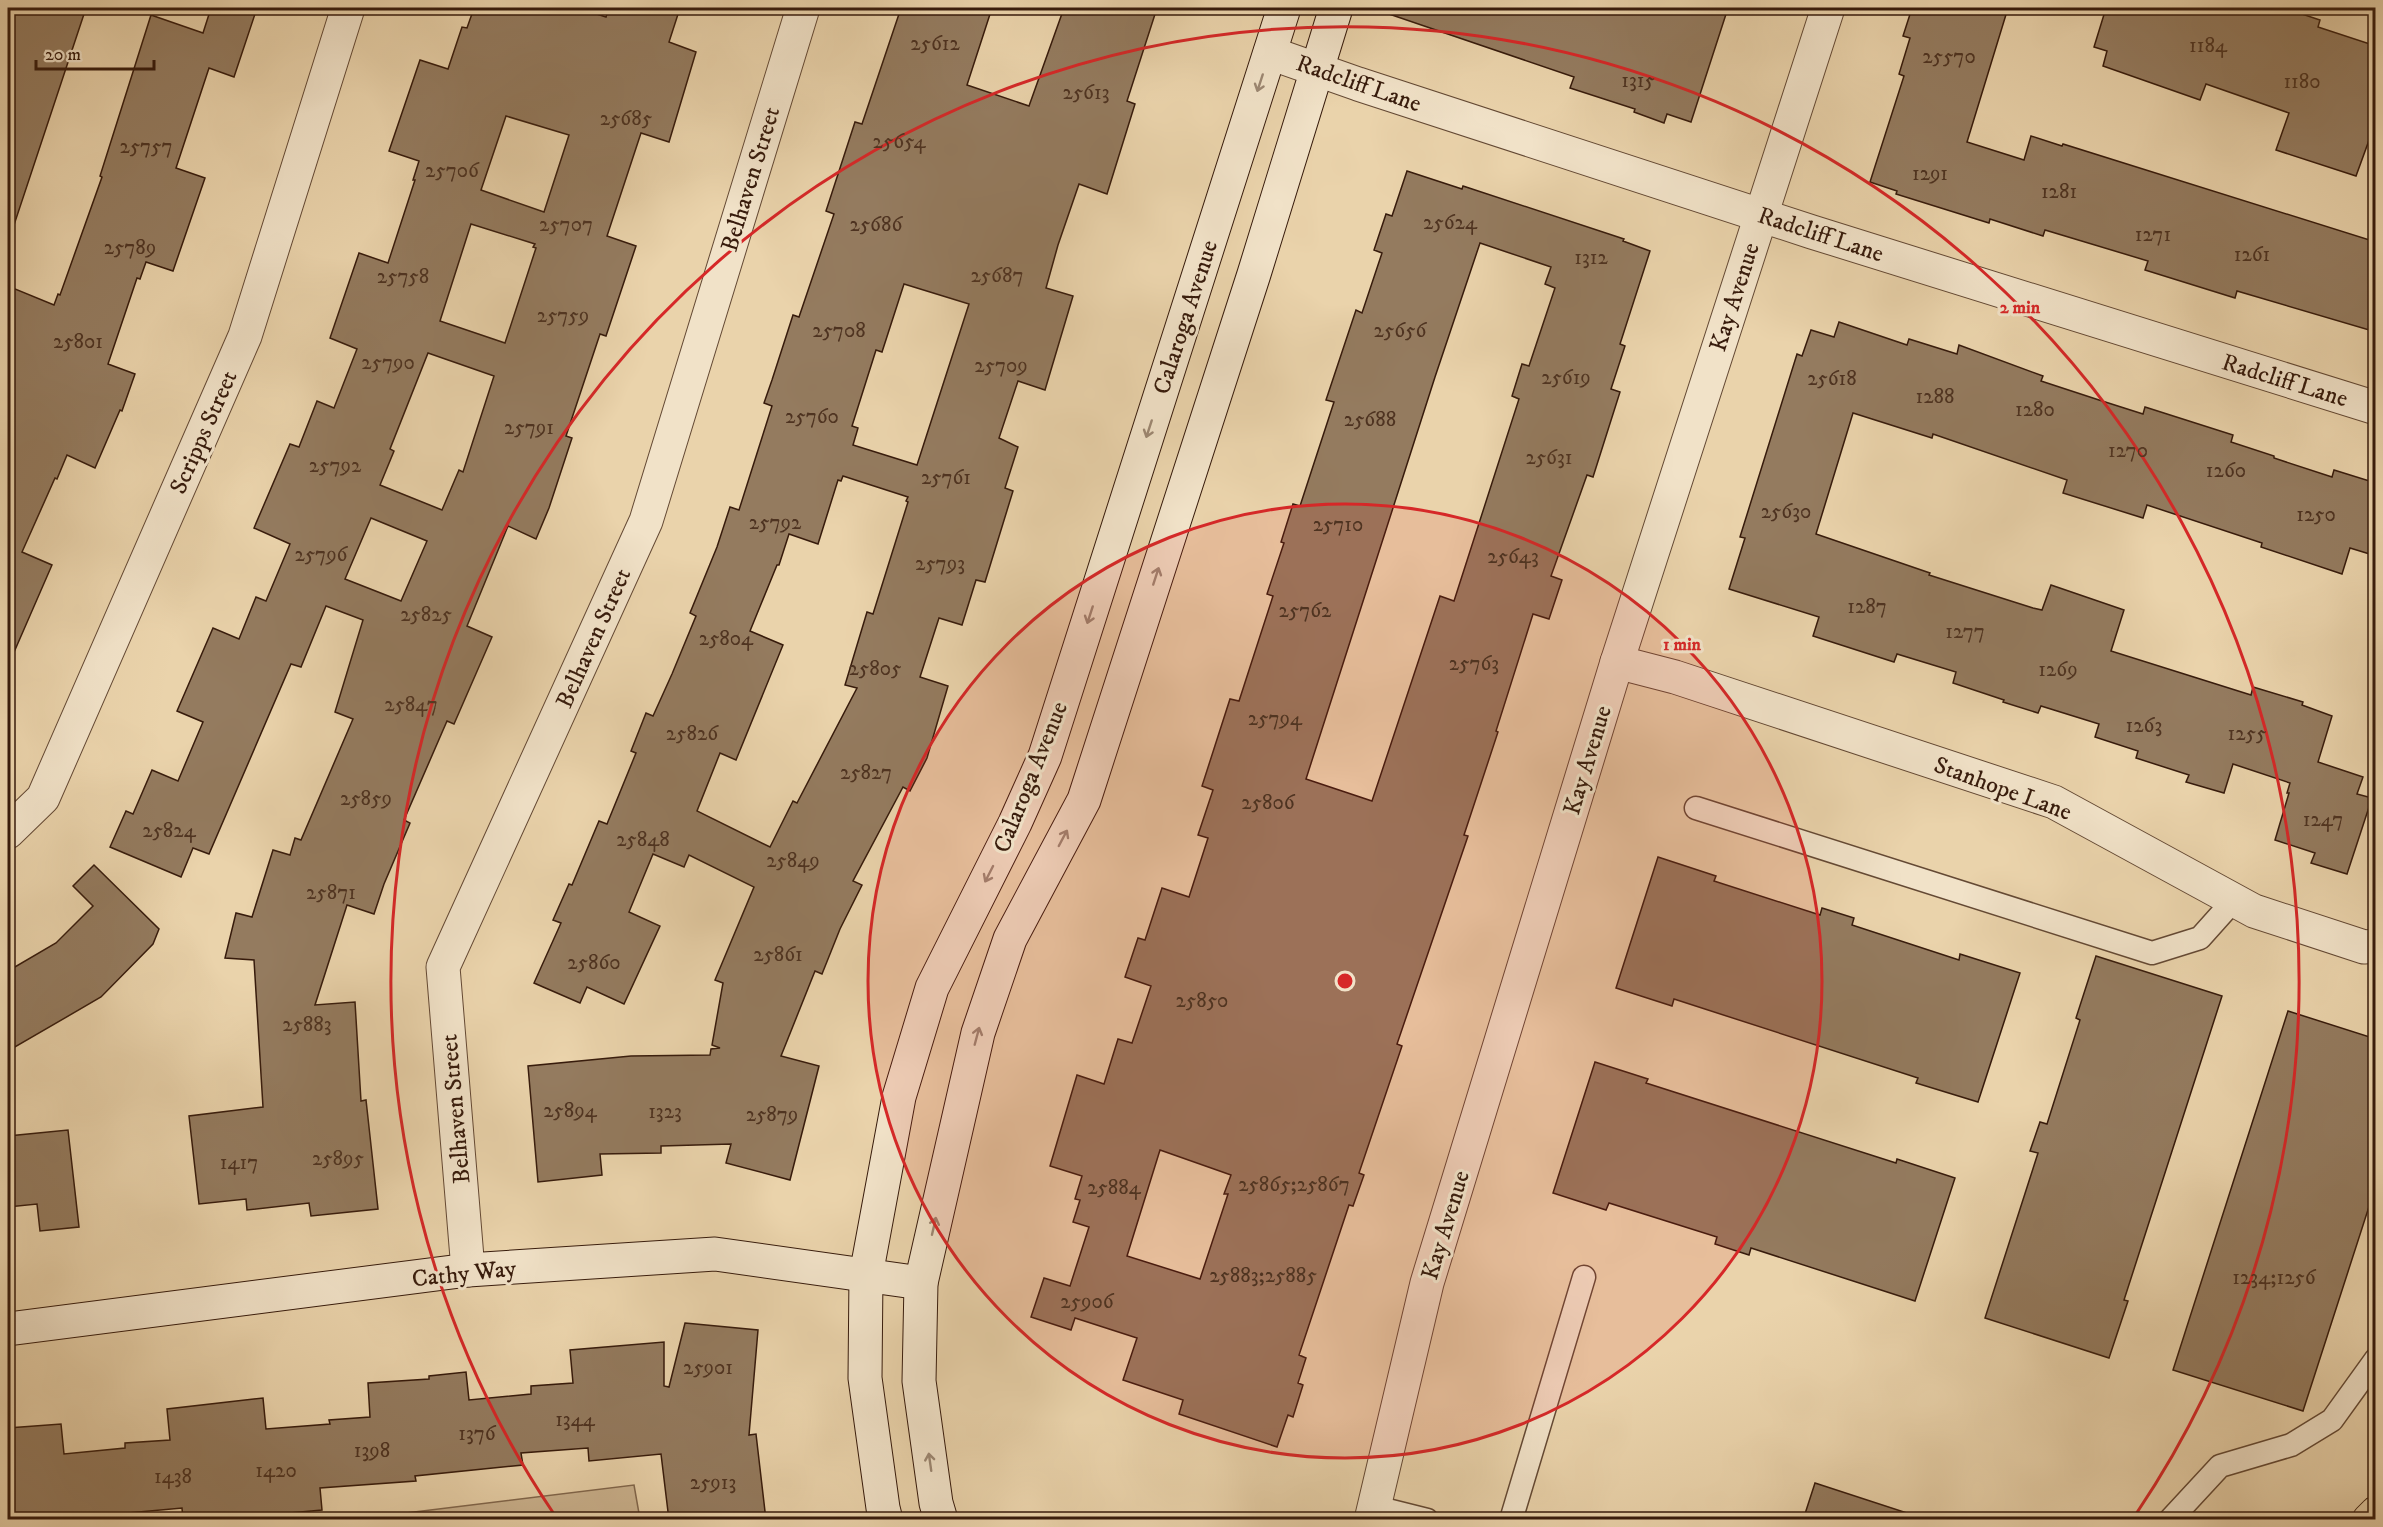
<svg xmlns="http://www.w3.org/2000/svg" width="2383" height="1527" viewBox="0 0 2383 1527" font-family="'IM FELL DW Pica',serif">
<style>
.green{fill:#ccb490;stroke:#82684e;stroke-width:1.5}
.building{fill:#947b5f;stroke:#371b0c;stroke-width:1.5;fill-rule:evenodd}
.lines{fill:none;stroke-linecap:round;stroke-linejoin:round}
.lane-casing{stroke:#644934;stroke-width:25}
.street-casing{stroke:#644934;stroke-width:35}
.secondary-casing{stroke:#371b0c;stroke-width:35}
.highway-casing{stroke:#371b0c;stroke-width:35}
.lane{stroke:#f1e2c8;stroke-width:22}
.street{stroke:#f1e2c8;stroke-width:33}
.secondary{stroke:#f1e2c8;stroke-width:33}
.highway{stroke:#ead3ab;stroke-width:33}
.oneway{stroke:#9d8873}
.ring{fill:none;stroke:#d62828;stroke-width:3}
.labels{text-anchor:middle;stroke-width:6;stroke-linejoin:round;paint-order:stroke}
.number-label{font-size:21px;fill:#4e3321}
.street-label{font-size:24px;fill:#371b0c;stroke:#f1e2c8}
.centre{fill:#d62828;stroke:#f1e2c8;stroke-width:3}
.ring-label{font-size:18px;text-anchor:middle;font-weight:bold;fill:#d62828;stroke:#f1e2c8;stroke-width:6;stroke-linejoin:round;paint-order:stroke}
</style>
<rect width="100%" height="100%" fill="#ead3ab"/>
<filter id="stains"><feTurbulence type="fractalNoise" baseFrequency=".00333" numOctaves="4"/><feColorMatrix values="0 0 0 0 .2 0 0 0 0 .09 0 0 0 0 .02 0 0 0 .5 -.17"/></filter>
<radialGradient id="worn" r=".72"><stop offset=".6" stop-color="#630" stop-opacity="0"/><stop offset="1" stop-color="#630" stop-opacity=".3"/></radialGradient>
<!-- green -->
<path class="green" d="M 634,1485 L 640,1519 L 357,1519 Z"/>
<!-- building -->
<g class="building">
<path d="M 8,8 L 86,8 L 13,228 L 8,227 Z"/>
<path d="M 211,8 L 257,8 L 234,77 L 209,68 L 176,168 L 205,178 L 173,271 L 146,262 L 140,279 L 137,278 L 108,364 L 135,374 L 122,411 L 120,410 L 95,468 L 67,455 L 57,479 L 55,478 L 22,552 L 52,565 L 8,666 L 8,286 L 54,305 L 58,294 L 60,295 L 102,177 L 100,176 L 151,15 L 203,33 Z"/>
<path d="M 474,8 L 578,8 L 606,17 L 609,8 L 680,8 L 669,42 L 696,52 L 669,142 L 641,133 L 607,236 L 636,246 L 606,336 L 600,334 L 566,436 L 572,438 L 549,508 L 536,539 L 508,526 L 467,626 L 492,637 L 454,724 L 447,721 L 404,820 L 410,823 L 384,884 L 374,914 L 347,905 L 315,1005 L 355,1002 L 361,1101 L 366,1100 L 378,1209 L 311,1216 L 309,1203 L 247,1210 L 246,1199 L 199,1204 L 189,1116 L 263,1107 L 254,960 L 225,958 L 236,913 L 252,917 L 273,850 L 290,855 L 295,838 L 301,840 L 353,719 L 335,712 L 363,620 L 326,606 L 301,667 L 291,664 L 209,854 L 193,848 L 181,877 L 110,847 L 126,811 L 133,814 L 152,770 L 178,781 L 203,722 L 177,711 L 213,628 L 239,639 L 256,597 L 266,601 L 290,544 L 254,528 L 290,444 L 299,447 L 317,401 L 334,408 L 357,349 L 330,338 L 359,253 L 388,263 L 415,180 L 413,180 L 419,161 L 389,151 L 420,60 L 448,69 L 462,27 L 467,28 ZM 506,116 L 569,135 L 544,212 L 481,190 ZM 471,224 L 535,244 L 533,247 L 536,248 L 505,343 L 440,321 ZM 428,353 L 494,376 L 463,472 L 459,470 L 442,510 L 380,485 L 394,451 L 390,449 ZM 371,518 L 427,541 L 401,601 L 345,579 Z"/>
<path d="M 901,8 L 992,8 L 967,85 L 1029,106 L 1064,8 L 1157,8 L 1127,101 L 1135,104 L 1107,194 L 1079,184 L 1058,245 L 1046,288 L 1073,296 L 1045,390 L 1018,381 L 999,438 L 1018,447 L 1005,488 L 1013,491 L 985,582 L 976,580 L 962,625 L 939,618 L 920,677 L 948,686 L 927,758 L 910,791 L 903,787 L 853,881 L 862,885 L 840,929 L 822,974 L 815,971 L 781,1056 L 819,1066 L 790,1180 L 726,1163 L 731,1144 L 661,1146 L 661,1153 L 600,1154 L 602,1175 L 538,1182 L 528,1066 L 631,1056 L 710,1055 L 711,1049 L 720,1048 L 712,1045 L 723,983 L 715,980 L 754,887 L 689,855 L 684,867 L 653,854 L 629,912 L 660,926 L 624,1004 L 587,987 L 580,1003 L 534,983 L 561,923 L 553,920 L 569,884 L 572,885 L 599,821 L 607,824 L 636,753 L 631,751 L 646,713 L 653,716 L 672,674 L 696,616 L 690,613 L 717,547 L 730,507 L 739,510 L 772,406 L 764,403 L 772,380 L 793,315 L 799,317 L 834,214 L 826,211 L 855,122 L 862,124 ZM 904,284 L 969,304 L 917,465 L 853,445 L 858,428 L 852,426 L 876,350 L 882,352 ZM 843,476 L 908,497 L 906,501 L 908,502 L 873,614 L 867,612 L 845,685 L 857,688 L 797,803 L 793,801 L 770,847 L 697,811 L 720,753 L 736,760 L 783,645 L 750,631 L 777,565 L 779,565 L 789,534 L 818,544 L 838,480 L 841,481 Z"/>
<path d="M 1387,8 L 1728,8 L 1691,122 L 1667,114 L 1664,123 L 1634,112 L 1635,109 L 1570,88 L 1574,77 L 1386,13 Z"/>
<path d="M 1912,8 L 2008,8 L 1967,142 L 2024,160 L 2031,136 L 2062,146 L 2063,144 L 2376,242 L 2376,332 L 2237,291 L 2235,298 L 2145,270 L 2148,261 L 2045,230 L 2043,236 L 1990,219 L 1989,223 L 1896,194 L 1897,191 L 1870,182 L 1904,76 L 1899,74 L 1910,38 L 1903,36 Z"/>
<path d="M 2106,8 L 2284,8 L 2320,20 L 2318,27 L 2376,46 L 2376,121 L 2356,176 L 2276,150 L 2289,113 L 2206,84 L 2200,100 L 2103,66 L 2107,51 L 2094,47 Z"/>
<path d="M 1407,171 L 1462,189 L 1463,186 L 1624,239 L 1623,241 L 1650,251 L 1620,344 L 1625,346 L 1611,389 L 1620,392 L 1593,477 L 1587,475 L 1551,576 L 1562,580 L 1549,619 L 1533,614 L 1496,731 L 1498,732 L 1464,835 L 1468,836 L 1397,1044 L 1402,1046 L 1359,1173 L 1364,1175 L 1353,1206 L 1349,1205 L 1299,1355 L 1306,1358 L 1298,1383 L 1303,1385 L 1293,1417 L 1288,1415 L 1277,1447 L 1179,1414 L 1183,1400 L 1123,1380 L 1137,1338 L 1075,1318 L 1071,1330 L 1031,1317 L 1044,1278 L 1070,1286 L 1089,1227 L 1073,1222 L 1080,1200 L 1075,1199 L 1082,1176 L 1050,1166 L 1077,1075 L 1104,1084 L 1118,1039 L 1132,1043 L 1151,986 L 1125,977 L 1138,938 L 1145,940 L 1162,888 L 1189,897 L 1208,838 L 1198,835 L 1213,790 L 1202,786 L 1230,699 L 1239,701 L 1273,596 L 1267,594 L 1284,543 L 1281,542 L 1293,504 L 1300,506 L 1334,402 L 1326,400 L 1356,310 L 1362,313 L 1382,253 L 1374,250 L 1386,214 L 1392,216 ZM 1480,243 L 1551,267 L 1545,284 L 1555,288 L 1529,366 L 1522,364 L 1512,396 L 1519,399 L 1454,601 L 1440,596 L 1372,801 L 1306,779 L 1435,377 ZM 1160,1150 L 1231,1175 L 1224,1194 L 1228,1194 L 1200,1279 L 1127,1256 Z"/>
<path d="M 1839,322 L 1907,345 L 1909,339 L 1957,354 L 1959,345 L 2043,376 L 2041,381 L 2099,400 L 2143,414 L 2145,407 L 2233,435 L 2231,442 L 2274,456 L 2274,458 L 2332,477 L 2334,470 L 2376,483 L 2376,556 L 2350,548 L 2342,574 L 2261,547 L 2262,543 L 2147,505 L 2143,518 L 2063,493 L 2067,480 L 1933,434 L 1932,438 L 1853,413 L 1816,534 L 1930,573 L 1929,575 L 2033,608 L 2042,610 L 2051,585 L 2124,610 L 2111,651 L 2251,695 L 2253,687 L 2303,702 L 2302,705 L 2332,716 L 2318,762 L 2363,777 L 2357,794 L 2372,798 L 2347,874 L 2311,863 L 2315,853 L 2275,840 L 2289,793 L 2287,793 L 2290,783 L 2233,764 L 2224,793 L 2186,782 L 2189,775 L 2136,758 L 2138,751 L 2095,737 L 2099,724 L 2041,706 L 2038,713 L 2003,702 L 2004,700 L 1953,683 L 1956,672 L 1897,654 L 1894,662 L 1813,636 L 1819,617 L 1729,589 L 1745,538 L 1740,537 L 1797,354 L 1802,356 L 1811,330 L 1834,337 Z"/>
<path d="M 1658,857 L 1716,876 L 1714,881 L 1820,915 L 1822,908 L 1854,918 L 1852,925 L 1959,960 L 1960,954 L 2020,973 L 1978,1102 L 1916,1083 L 1918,1078 L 1674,999 L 1672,1006 L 1616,988 Z"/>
<path d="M 94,865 L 159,929 L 153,944 L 101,997 L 8,1051 L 8,971 L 56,943 L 93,906 L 73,886 Z"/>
<path d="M 2096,956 L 2222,996 L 2124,1300 L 2128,1301 L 2109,1358 L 1985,1318 L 2038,1153 L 2030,1151 L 2040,1122 L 2047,1124 L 2080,1020 L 2076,1018 Z"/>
<path d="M 2288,1011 L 2376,1039 L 2376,1185 L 2303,1411 L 2173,1370 Z"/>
<path d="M 1595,1062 L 1648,1079 L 1646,1083 L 1896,1163 L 1897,1159 L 1955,1178 L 1915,1301 L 1751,1248 L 1749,1255 L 1715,1244 L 1717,1237 L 1609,1203 L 1606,1210 L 1553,1193 Z"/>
<path d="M 68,1130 L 79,1227 L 40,1231 L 37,1204 L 8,1207 L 8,1136 Z"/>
<path d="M 685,1323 L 758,1330 L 749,1435 L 756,1434 L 766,1520 L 669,1520 L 661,1454 L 589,1461 L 588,1448 L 521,1453 L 523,1465 L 415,1476 L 416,1481 L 320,1488 L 322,1510 L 215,1520 L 183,1520 L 182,1508 L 117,1514 L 117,1517 L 87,1520 L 8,1520 L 8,1428 L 61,1424 L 64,1454 L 125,1448 L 125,1443 L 170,1440 L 167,1409 L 263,1398 L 266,1429 L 330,1424 L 329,1420 L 370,1417 L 368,1383 L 429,1379 L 429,1376 L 466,1372 L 469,1400 L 531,1394 L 531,1386 L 573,1383 L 570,1350 L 664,1342 L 664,1386 L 669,1387 Z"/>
<path d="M 1815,1483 L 1907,1513 L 1906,1520 L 1803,1520 Z"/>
</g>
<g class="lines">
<!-- lane casing -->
<g class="lane-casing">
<g id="lane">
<path d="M 1696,808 L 2152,953 L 2200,938 L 2234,900"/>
<path d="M 1375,1507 L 1427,1520"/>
<path d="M 1511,1520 L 1584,1277"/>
<path d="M 2170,1520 L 2220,1466 L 2291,1445 L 2332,1420 L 2376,1359"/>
</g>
</g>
<!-- street casing -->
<g class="street-casing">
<g id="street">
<path d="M 1270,53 L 1358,84 L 1812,232 L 2376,408"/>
<path d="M 1617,662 L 1675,677 L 2054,802 L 2254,911 L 2364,947 L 2376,946"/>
<path d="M 8,832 L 43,798 L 245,336 L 348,8"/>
<path d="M 468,1270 L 443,967 L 646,521 L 803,8"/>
<path d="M 1371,1520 L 1427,1283 L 1617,662 L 1828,8"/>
</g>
</g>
<!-- secondary casing -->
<g class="secondary-casing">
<g id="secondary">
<path d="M 8,1329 L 468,1270 L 715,1254 L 921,1283"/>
<path d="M 886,1520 L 883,1508 L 865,1378 L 866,1275 L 899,1097 L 932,988 L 1015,823 L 1045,756 L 1284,8"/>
<path d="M 941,1520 L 936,1503 L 919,1381 L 921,1283 L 978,1033 L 1010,939 L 1084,800 L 1254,274 L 1336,8"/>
</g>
</g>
<!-- highway casing -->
<g class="highway-casing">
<path id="highway" d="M 2369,1520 L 2376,1513"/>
</g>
<!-- lane -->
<use href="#lane" class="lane"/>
<!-- street -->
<use href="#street" class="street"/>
<!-- secondary -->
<use href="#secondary" class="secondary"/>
<!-- highway -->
<use href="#highway" class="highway"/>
</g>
<!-- one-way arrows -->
<defs><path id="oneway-shaft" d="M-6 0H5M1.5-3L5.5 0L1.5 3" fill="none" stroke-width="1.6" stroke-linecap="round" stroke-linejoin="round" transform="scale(1.5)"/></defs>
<g class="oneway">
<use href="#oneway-shaft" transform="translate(1260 83) rotate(108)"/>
<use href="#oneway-shaft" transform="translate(1149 429) rotate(108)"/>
<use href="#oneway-shaft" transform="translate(1156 576) rotate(-72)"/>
<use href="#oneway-shaft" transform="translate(1090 615) rotate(108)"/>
<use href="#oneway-shaft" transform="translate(1063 838) rotate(-62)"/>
<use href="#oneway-shaft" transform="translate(989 874) rotate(117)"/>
<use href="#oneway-shaft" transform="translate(977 1036) rotate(-75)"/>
<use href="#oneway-shaft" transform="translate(934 1226) rotate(-77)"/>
<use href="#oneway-shaft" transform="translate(930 1462) rotate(-98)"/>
</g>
<!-- distance rings -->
<circle cx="1345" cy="981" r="477" fill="#d62828" fill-opacity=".12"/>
<g class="ring">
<circle cx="1345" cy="981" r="477"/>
<path d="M554 1514A954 954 0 1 1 2136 1514"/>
</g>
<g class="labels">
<!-- number labels -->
<g class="number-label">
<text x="935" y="50">25612</text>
<text x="2208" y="52">1184</text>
<text x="1949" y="63">25570</text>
<text x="1638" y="87">1315</text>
<text x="2302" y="88">1180</text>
<text x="1086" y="99">25613</text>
<text x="626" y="125">25685</text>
<text x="899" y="148">25654</text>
<text x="146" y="153">25757</text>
<text x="452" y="177">25706</text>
<text x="1930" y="180">1291</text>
<text x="2059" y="198">1281</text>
<text x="1450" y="229">25624</text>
<text x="566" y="231">25707</text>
<text x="876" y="231">25686</text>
<text x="2153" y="241">1271</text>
<text x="130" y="254">25789</text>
<text x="2252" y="261">1261</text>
<text x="1591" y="264">1312</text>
<text x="997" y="282">25687</text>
<text x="403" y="283">25758</text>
<text x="563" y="322">25759</text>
<text x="839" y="337">25708</text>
<text x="1400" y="337">25656</text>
<text x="78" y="348">25801</text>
<text x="388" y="369">25790</text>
<text x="1001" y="372">25709</text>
<text x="1566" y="384">25619</text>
<text x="1832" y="385">25618</text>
<text x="1935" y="403">1288</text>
<text x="2035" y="416">1280</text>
<text x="812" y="423">25760</text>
<text x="1370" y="426">25688</text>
<text x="529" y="434">25791</text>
<text x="2128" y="457">1270</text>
<text x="1549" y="464">25631</text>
<text x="335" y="472">25792</text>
<text x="2226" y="477">1260</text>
<text x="946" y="484">25761</text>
<text x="1786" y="518">25630</text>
<text x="2316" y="521">1250</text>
<text x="775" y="529">25792</text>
<text x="1338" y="531">25710</text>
<text x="321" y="561">25796</text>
<text x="1513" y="563">25643</text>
<text x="940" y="570">25793</text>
<text x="1867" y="613">1287</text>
<text x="1305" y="617">25762</text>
<text x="426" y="621">25825</text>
<text x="1965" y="638">1277</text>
<text x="726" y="645">25804</text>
<text x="1474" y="670">25763</text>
<text x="875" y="675">25805</text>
<text x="2058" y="676">1269</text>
<text x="411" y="711">25847</text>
<text x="1275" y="725">25794</text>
<text x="2144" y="732">1263</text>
<text x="692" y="740">25826</text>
<text x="2247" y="740">1255</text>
<text x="866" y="779">25827</text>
<text x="366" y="805">25859</text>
<text x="1268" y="809">25806</text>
<text x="2323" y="826">1247</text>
<text x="169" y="837">25824</text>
<text x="643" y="846">25848</text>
<text x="793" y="867">25849</text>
<text x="331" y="899">25871</text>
<text x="778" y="961">25861</text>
<text x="594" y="969">25860</text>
<text x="1202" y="1007">25850</text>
<text x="307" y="1031">25883</text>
<text x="570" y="1117">25894</text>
<text x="665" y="1118">1323</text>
<text x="772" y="1121">25879</text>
<text x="338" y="1165">25895</text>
<text x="239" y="1169">1417</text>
<text x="1294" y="1191">25865;25867</text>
<text x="1114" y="1194">25884</text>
<text x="1263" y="1282">25883;25885</text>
<text x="2274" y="1284">1234;1256</text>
<text x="1087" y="1308">25906</text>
<text x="708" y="1374">25901</text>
<text x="575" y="1426">1344</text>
<text x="477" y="1440">1376</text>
<text x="372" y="1457">1398</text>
<text x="276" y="1477">1420</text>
<text x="173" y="1483">1438</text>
<text x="713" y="1489">25913</text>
</g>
<!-- street labels -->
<g class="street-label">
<text transform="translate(1359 83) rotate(19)" y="8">Radcliff Lane</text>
<text transform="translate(750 179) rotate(-73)" y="8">Belhaven Street</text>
<text transform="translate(1821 234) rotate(18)" y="8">Radcliff Lane</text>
<text transform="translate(1734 297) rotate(-72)" y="8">Kay Avenue</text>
<text transform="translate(1185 317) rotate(-72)" y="8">Calaroga Avenue</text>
<text transform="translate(2285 380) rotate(17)" y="8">Radcliff Lane</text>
<text transform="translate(203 432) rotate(-66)" y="8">Scripps Street</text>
<text transform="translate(593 638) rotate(-66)" y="8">Belhaven Street</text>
<text transform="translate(1587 760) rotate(-73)" y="8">Kay Avenue</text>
<text transform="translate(1030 777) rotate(-68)" y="8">Calaroga Avenue</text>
<text transform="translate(2003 788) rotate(20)" y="8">Stanhope Lane</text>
<text transform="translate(455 1109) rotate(-95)" y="8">Belhaven Street</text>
<text transform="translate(1445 1225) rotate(-73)" y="8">Kay Avenue</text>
<text transform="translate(464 1273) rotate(-6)" y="8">Cathy Way</text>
</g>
</g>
<circle cx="1345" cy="981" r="9" class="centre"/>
<g class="ring-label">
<text x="2020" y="313">2 min</text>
<text x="1682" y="650">1 min</text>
</g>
<!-- margin -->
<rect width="2383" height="1527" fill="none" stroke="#ead3ab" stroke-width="30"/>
<rect x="9" y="9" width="2365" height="1509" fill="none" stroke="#371b0c" stroke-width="3"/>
<rect x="15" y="15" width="2353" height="1497" fill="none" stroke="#371b0c" stroke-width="1.5"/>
<!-- scale -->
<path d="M36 60v9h118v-9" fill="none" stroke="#371b0c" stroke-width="3"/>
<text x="45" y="60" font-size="18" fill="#371b0c" stroke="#f1e2c8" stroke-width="4.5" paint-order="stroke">20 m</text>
<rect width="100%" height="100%" filter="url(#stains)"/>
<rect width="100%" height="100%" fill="url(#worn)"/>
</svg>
